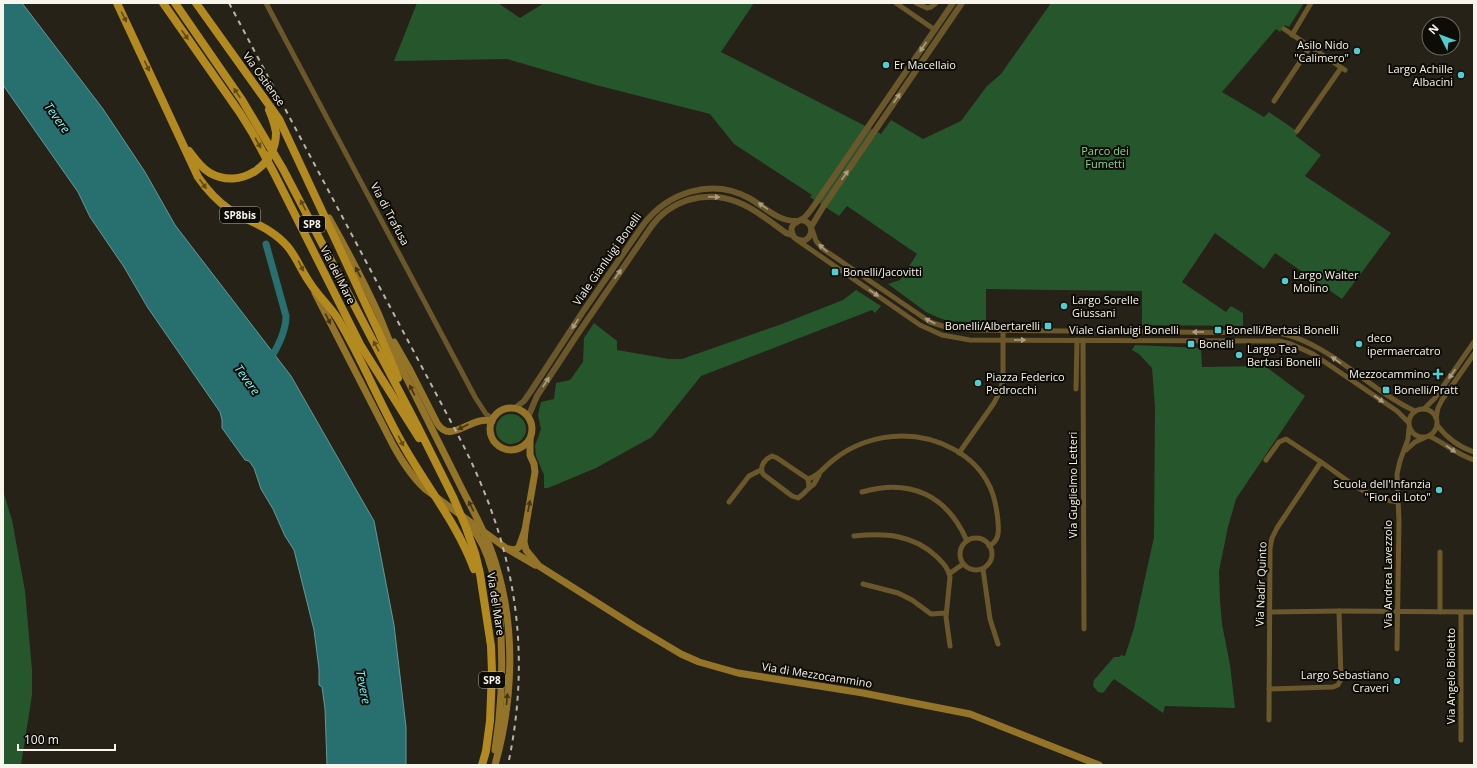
<svg xmlns="http://www.w3.org/2000/svg" width="1477" height="768" viewBox="0 0 1477 768" font-family="'Open Sans',sans-serif">
<style>
.green{fill:#26562c}
.water{fill:#286f70;stroke:#669796}
.lines{fill:none;stroke-linecap:round;stroke-linejoin:round}
.canal{stroke:#286f70;stroke-width:7}
.minor{stroke:#6b572c;stroke-width:5}
.tertiary{stroke:#6b572c;stroke-width:6}
.secondary{stroke:#947428;stroke-width:7}
.primary{stroke:#b38a20;stroke-width:8}
.rail{stroke:#b7b4ab;stroke-width:2;stroke-dasharray:5 5;stroke-linecap:butt}
.oneway{fill:#604b14}
.oneway2{fill:#aa9e83}
.oneway3{fill:#443614}
.poi-dot{fill:#51ccd1;stroke:#0e0c07;stroke-width:1.5}
.labels{text-anchor:middle;stroke-width:4;stroke-linejoin:round;paint-order:stroke}
.shield{fill:#0e0c07;stroke:#b2afa8;stroke-width:1}
.shield-label{font-size:10px;font-weight:bold;fill:#f8f5ed}
.poi-label{font-size:11px;fill:#f8f5ed;stroke:#0e0c07;text-anchor:start}
.street-label{font-size:11px;fill:#f8f5ed;stroke:#0e0c07}
.park-label{font-size:11px;fill:#8ad290;stroke:#0e0c07}
.water-label{font-size:12px;font-style:italic;fill:#72f8f9;stroke:#0e0c07}
</style>
<rect width="100%" height="100%" fill="#272217"/>
<!-- green -->
<g class="green">
<path d="M 417,3 L 498,3 L 520,18 L 544,3 L 754,3 L 721,52 L 881,134 L 891,120 L 923,139 L 961,121 L 987,86 L 1001,74 L 1051,3 L 1304,3 L 1289,27 L 1285,25 L 1280,32 L 1276,29 L 1222,92 L 1264,117 L 1269,112 L 1298,132 L 1296,136 L 1321,155 L 1305,176 L 1391,233 L 1342,299 L 1275,253 L 1264,269 L 1215,233 L 1182,282 L 1226,312 L 1231,306 L 1243,313 L 1243,326 L 1142,325 L 1142,291 L 986,289 L 986,323 L 948,321 L 937,317 L 926,312 L 888,284 L 900,280 L 917,254 L 847,206 L 839,216 L 810,197 L 812,195 L 734,144 L 710,114 L 596,85 L 507,59 L 394,61 Z"/>
<path d="M 856,290 L 881,306 L 875,313 L 872,310 L 701,376 L 652,437 L 596,468 L 548,488 L 544,488 L 544,475 L 536,456 L 535,446 L 541,429 L 538,415 L 541,402 L 554,399 L 556,383 L 570,380 L 583,362 L 584,338 L 594,323 L 617,341 L 617,350 L 669,359 L 682,359 L 782,324 L 843,300 Z"/>
<path d="M 1135,345 L 1201,348 L 1202,367 L 1265,366 L 1305,396 L 1236,499 L 1228,527 L 1219,571 L 1220,601 L 1222,624 L 1230,665 L 1235,708 L 1165,706 L 1163,713 L 1114,679 L 1103,693 L 1098,692 L 1093,686 L 1094,680 L 1114,657 L 1119,657 L 1121,655 L 1125,656 L 1134,628 L 1154,537 L 1155,407 L 1152,368 L 1139,354 L 1132,350 Z"/>
<circle cx="511" cy="429" r="15"/>
<path d="M 3,491 L 12,520 L 25,591 L 32,670 L 32,695 L 21,765 L 3,765 Z"/>
</g>
<!-- water -->
<path class="water" d="M 3,3 L 22,3 L 103,109 L 145,172 L 175,225 L 291,376 L 374,521 L 394,625 L 406,727 L 406,765 L 327,765 L 325,709 L 322,687 L 319,685 L 319,669 L 314,630 L 294,550 L 285,536 L 273,509 L 261,489 L 254,468 L 249,461 L 245,460 L 222,428 L 222,420 L 220,412 L 148,308 L 124,267 L 90,217 L 78,192 L 3,85 Z"/>
<g class="lines">
<!-- canal -->
<path class="canal" d="M 266,244 L 286,316 C 286,332 278,347 269,361"/>
<!-- minor -->
<g class="minor">
<path d="M 266,3 L 475,397 L 486,414 L 493,419"/>
<path d="M 896,3 L 935,30"/>
<path d="M 916,3 L 927,8 L 931,7 L 936,3"/>
<path d="M 1284,29 L 1345,70"/>
<path d="M 1292,35 L 1311,3"/>
<path d="M 1274,101 L 1310,47"/>
<path d="M 1297,131 L 1341,68"/>
<path d="M 812,229 L 816,241 L 823,249 L 930,322 L 949,328 L 974,330 L 1279,333 C 1330,343 1369,390 1415,411"/>
<path d="M 797,240 L 920,325 L 942,335 L 970,340 L 1279,341 L 1291,344 L 1313,354 L 1397,411 L 1408,422"/>
<path d="M 1083,340 L 1084,629"/>
<path d="M 1076,389 L 1077,340"/>
<circle cx="1423" cy="423" r="14"/>
<path d="M 1424,409 L 1435,398 L 1474,342"/>
<path d="M 1436,418 L 1438,408 L 1442,400 L 1474,354"/>
<path d="M 1437,425 C 1446,437 1459,447 1474,452"/>
<path d="M 1429,436 C 1445,443 1457,455 1474,460"/>
<path d="M 1406,450 L 1415,442 L 1424,438"/>
<path d="M 959,453 L 994,403 L 1001,389 L 1003,377 L 1003,330"/>
<path d="M 772,456 L 777,458 L 808,479 L 809,488 L 802,495 L 798,498 L 792,496 L 763,474 C 759,466 765,459 772,456 Z"/>
<path d="M 1266,460 L 1279,442 L 1286,439 L 1321,462"/>
<path d="M 808,479 C 819,476 823,468 832,461 C 851,445 877,436 902,436 C 937,436 975,454 990,487 C 995,498 997,510 998,522 C 999,532 999,541 989,546"/>
<path d="M 809,488 L 814,484 L 819,475"/>
<path d="M 862,492 C 910,478 947,495 967,541"/>
<path d="M 729,502 L 749,476 L 761,470"/>
<path d="M 854,536 C 884,533 913,534 937,557 C 943,563 949,569 950,577 L 946,617 L 950,646"/>
<circle cx="976" cy="554" r="16"/>
<path d="M 983,569 L 990,619 L 998,644"/>
<path d="M 949,574 L 963,564"/>
<path d="M 863,584 L 898,593 L 912,600 L 931,614 L 946,613"/>
<path d="M 1270,612 L 1339,611 L 1474,612"/>
<path d="M 1440,612 L 1440,552"/>
<path d="M 1461,612 L 1461,740"/>
<path d="M 1397,649 L 1399,521 L 1397,474 L 1400,461 L 1408,439 L 1409,428"/>
<path d="M 1269,689 L 1333,687 L 1338,685 L 1341,679 L 1339,611"/>
<path d="M 1269,720 L 1270,548 L 1272,538 L 1277,528 L 1321,462 C 1345,478 1368,500 1398,502"/>
</g>
<!-- tertiary -->
<g class="tertiary">
<path d="M 800,220 C 819,221 811,247 797,239 C 794,238 792,235 792,232 C 791,229 792,226 794,224 C 797,221 802,220 805,217 C 811,211 815,204 820,197 L 953,3"/>
<path d="M 811,227 L 823,207 L 962,3"/>
<path d="M 515,408 L 524,401 L 531,391 L 582,313 L 643,225 C 667,193 711,177 749,198 C 765,207 778,222 798,221"/>
<path d="M 528,417 L 537,396 L 577,335 L 651,227 C 660,214 673,205 688,200 C 729,188 755,210 786,233 L 793,235"/>
</g>
<!-- secondary -->
<g class="secondary">
<path d="M 329,218 C 347,250 364,282 379,315 C 387,334 393,353 403,371 C 422,409 441,447 460,485 C 473,511 488,537 496,565 C 516,629 513,701 495,765"/>
<path d="M 315,293 L 393,445 C 402,461 411,476 425,489 L 506,548 L 535,565"/>
<path d="M 394,342 L 410,370 L 437,423 C 451,446 470,415 492,421"/>
<circle cx="511" cy="429" r="21"/>
<path d="M 471,527 C 510,572 504,694 495,750"/>
<path d="M 525,530 L 524,542 L 526,550 L 539,566 L 634,626 L 681,654 L 699,662 L 738,673 L 863,693 L 970,714 L 1099,765"/>
<path d="M 508,549 L 515,550 L 519,547 L 525,530 L 535,472 L 534,464 L 530,455 L 530,439"/>
</g>
<!-- primary -->
<g class="primary">
<path d="M 117,3 L 198,177 C 207,190 217,201 230,210 C 250,222 272,228 288,247 C 297,258 302,272 310,283 C 318,296 330,306 338,319 C 362,359 379,402 402,443 C 426,486 457,523 474,569"/>
<path d="M 163,3 L 240,113 L 253,134 L 274,173 L 361,346 L 419,438"/>
<path d="M 175,3 L 242,100 L 283,169 L 417,425 L 453,497 L 465,525 L 475,553 L 480,574 L 491,646 L 492,672 L 490,721 L 486,751 L 482,765"/>
<path d="M 196,3 L 279,119 L 379,333 L 398,378"/>
<path d="M 189,151 C 195,159 201,168 210,173 C 240,190 276,166 276,133 C 275,125 272,117 269,110"/>
</g>
<!-- rail -->
<path class="rail" d="M 229,3 L 459,437 C 514,543 533,647 508,765"/>
</g>
<!-- one-way arrows -->
<defs><path id="oneway-solid" d="M-6-.8H1V-3.2L6.5 0L1 3.2V.8H-6Z"/></defs>
<g class="oneway">
<use href="#oneway-solid" transform="translate(124 17) rotate(63)"/>
<use href="#oneway-solid" transform="translate(185 35) rotate(55)"/>
<use href="#oneway-solid" transform="translate(147 66) rotate(65)"/>
<use href="#oneway-solid" transform="translate(237 93) rotate(-124)"/>
<use href="#oneway-solid" transform="translate(258 143) rotate(61)"/>
<use href="#oneway-solid" transform="translate(203 184) rotate(54)"/>
<use href="#oneway-solid" transform="translate(303 205) rotate(-118)"/>
<use href="#oneway-solid" transform="translate(301 266) rotate(62)"/>
<use href="#oneway-solid" transform="translate(376 346) rotate(-118)"/>
<use href="#oneway-solid" transform="translate(401 441) rotate(62)"/>
</g>
<g class="oneway2">
<use href="#oneway-solid" transform="translate(923 47) rotate(124)"/>
<use href="#oneway-solid" transform="translate(897 98) rotate(-56)"/>
<use href="#oneway-solid" transform="translate(845 175) rotate(-55)"/>
<use href="#oneway-solid" transform="translate(714 197) rotate(2)"/>
<use href="#oneway-solid" transform="translate(763 206) rotate(-145)"/>
<use href="#oneway-solid" transform="translate(823 248) rotate(-138)"/>
<use href="#oneway-solid" transform="translate(618 274) rotate(-55)"/>
<use href="#oneway-solid" transform="translate(874 293) rotate(34)"/>
<use href="#oneway-solid" transform="translate(930 321) rotate(-152)"/>
<use href="#oneway-solid" transform="translate(575 324) rotate(123)"/>
<use href="#oneway-solid" transform="translate(1198 332) rotate(180)"/>
<use href="#oneway-solid" transform="translate(1020 340) rotate(1)"/>
<use href="#oneway-solid" transform="translate(1336 360) rotate(-146)"/>
<use href="#oneway-solid" transform="translate(1452 374) rotate(125)"/>
<use href="#oneway-solid" transform="translate(546 382) rotate(-57)"/>
<use href="#oneway-solid" transform="translate(1379 399) rotate(35)"/>
<use href="#oneway-solid" transform="translate(1451 449) rotate(35)"/>
</g>
<g class="oneway3">
<use href="#oneway-solid" transform="translate(358 272) rotate(-117)"/>
<use href="#oneway-solid" transform="translate(328 319) rotate(63)"/>
<use href="#oneway-solid" transform="translate(412 390) rotate(-117)"/>
<use href="#oneway-solid" transform="translate(463 427) rotate(153)"/>
<use href="#oneway-solid" transform="translate(471 506) rotate(-117)"/>
<use href="#oneway-solid" transform="translate(529 506) rotate(-79)"/>
<use href="#oneway-solid" transform="translate(507 699) rotate(-85)"/>
</g>
<!-- markers -->
<g class="poi-dot">
<circle cx="1357" cy="51" r="4"/>
<circle cx="886" cy="65" r="4"/>
<circle cx="1461" cy="75" r="4"/>
<rect x="831" y="268" width="8" height="8" rx="2"/>
<circle cx="1285" cy="281" r="4"/>
<circle cx="1064" cy="306" r="4"/>
<rect x="1044" y="322" width="8" height="8" rx="2"/>
<rect x="1214" y="326" width="8" height="8" rx="2"/>
<rect x="1187" y="340" width="8" height="8" rx="2"/>
<circle cx="1359" cy="344" r="4"/>
<circle cx="1239" cy="355" r="4"/>
<path d="M1436 368h4v4h4v4h-4v4h-4v-4h-4v-4h4z"/>
<circle cx="978" cy="383" r="4"/>
<rect x="1382" y="386" width="8" height="8" rx="2"/>
<circle cx="1439" cy="490" r="4"/>
<circle cx="1397" cy="681" r="4"/>
</g>
<g class="labels">
<!-- shield labels -->
<g class="shield">
<rect x="220" y="207" width="40" height="16" rx="3"/>
<rect x="299" y="216" width="26" height="16" rx="3"/>
<rect x="479" y="672" width="26" height="16" rx="3"/>
</g>
<g class="shield-label">
<text x="240" y="219">SP8bis</text>
<text x="312" y="228">SP8</text>
<text x="492" y="684">SP8</text>
</g>
<!-- poi labels -->
<g class="poi-label">
<text x="1349" y="49" text-anchor="end">Asilo Nido<tspan x="1349" dy="13">"Calimero"</tspan></text>
<text x="894" y="69">Er Macellaio</text>
<text x="1453" y="73" text-anchor="end">Largo Achille<tspan x="1453" dy="13">Albacini</tspan></text>
<text x="843" y="276">Bonelli/Jacovitti</text>
<text x="1293" y="279">Largo Walter<tspan x="1293" dy="13">Molino</tspan></text>
<text x="1072" y="304">Largo Sorelle<tspan x="1072" dy="13">Giussani</tspan></text>
<text x="1040" y="330" text-anchor="end">Bonelli/Albertarelli</text>
<text x="1226" y="334">Bonelli/Bertasi Bonelli</text>
<text x="1367" y="342">deco<tspan x="1367" dy="13">ipermaercatro</tspan></text>
<text x="1199" y="348">Bonelli</text>
<text x="1247" y="353">Largo Tea<tspan x="1247" dy="13">Bertasi Bonelli</tspan></text>
<text x="1430" y="378" text-anchor="end">Mezzocammino</text>
<text x="986" y="381">Piazza Federico<tspan x="986" dy="13">Pedrocchi</tspan></text>
<text x="1394" y="394">Bonelli/Pratt</text>
<text x="1431" y="488" text-anchor="end">Scuola dell'Infanzia<tspan x="1431" dy="13">"Fior di Loto"</tspan></text>
<text x="1389" y="679" text-anchor="end">Largo Sebastiano<tspan x="1389" dy="13">Craveri</tspan></text>
</g>
<!-- street labels -->
<g class="street-label">
<text transform="translate(264 79) rotate(54)" y="4">Via Ostiense</text>
<text transform="translate(390 214) rotate(62)" y="4">Via di Trafusa</text>
<text transform="translate(607 259) rotate(-55)" y="4">Viale Gianluigi Bonelli</text>
<text transform="translate(338 275) rotate(63)" y="4">Via del Mare</text>
<text x="1124" y="334">Viale Gianluigi Bonelli</text>
<text transform="translate(1073 485) rotate(-90)" y="4">Via Guglielmo Letteri</text>
<text transform="translate(1388 574) rotate(-90)" y="4">Via Andrea Lavezzolo</text>
<text transform="translate(1261 584) rotate(-88)" y="4">Via Nadir Quinto</text>
<text transform="translate(496 604) rotate(81)" y="4">Via del Mare</text>
<text transform="translate(817 675) rotate(9)" y="4">Via di Mezzocammino</text>
<text transform="translate(1451 676) rotate(-90)" y="4">Via Angelo Bioletto</text>
</g>
<!-- park labels -->
<g class="park-label">
<text x="1105" y="155">Parco dei<tspan x="1105" dy="13">Fumetti</tspan></text>
</g>
<!-- water labels -->
<g class="water-label">
<text transform="translate(57 118) rotate(54)" y="4">Tevere</text>
<text transform="translate(247 380) rotate(54)" y="4">Tevere</text>
<text transform="translate(363 687) rotate(79)" y="4">Tevere</text>
</g>
</g>
<!-- border -->
<rect width="1477" height="768" fill="none" stroke="#f8f5ed" stroke-width="8"/>
<!-- north arrow -->
<g transform="translate(1441 36) rotate(312)"><circle r="19" fill="#0e0c07" stroke="#6c6963"/>
<path d="M0-3L7 15L0 10L-7 15Z" fill="#51ccd1"/>
<text y="-6" font-size="11" font-weight="bold" text-anchor="middle" fill="#f8f5ed">N</text>
</g>
<!-- scale -->
<path d="M18 744v6h97v-6" fill="none" stroke="#f8f5ed" stroke-width="2"/>
<text x="24" y="744" font-size="12" fill="#f8f5ed" stroke="#0e0c07" stroke-width="3" paint-order="stroke">100 m</text>
</svg>
